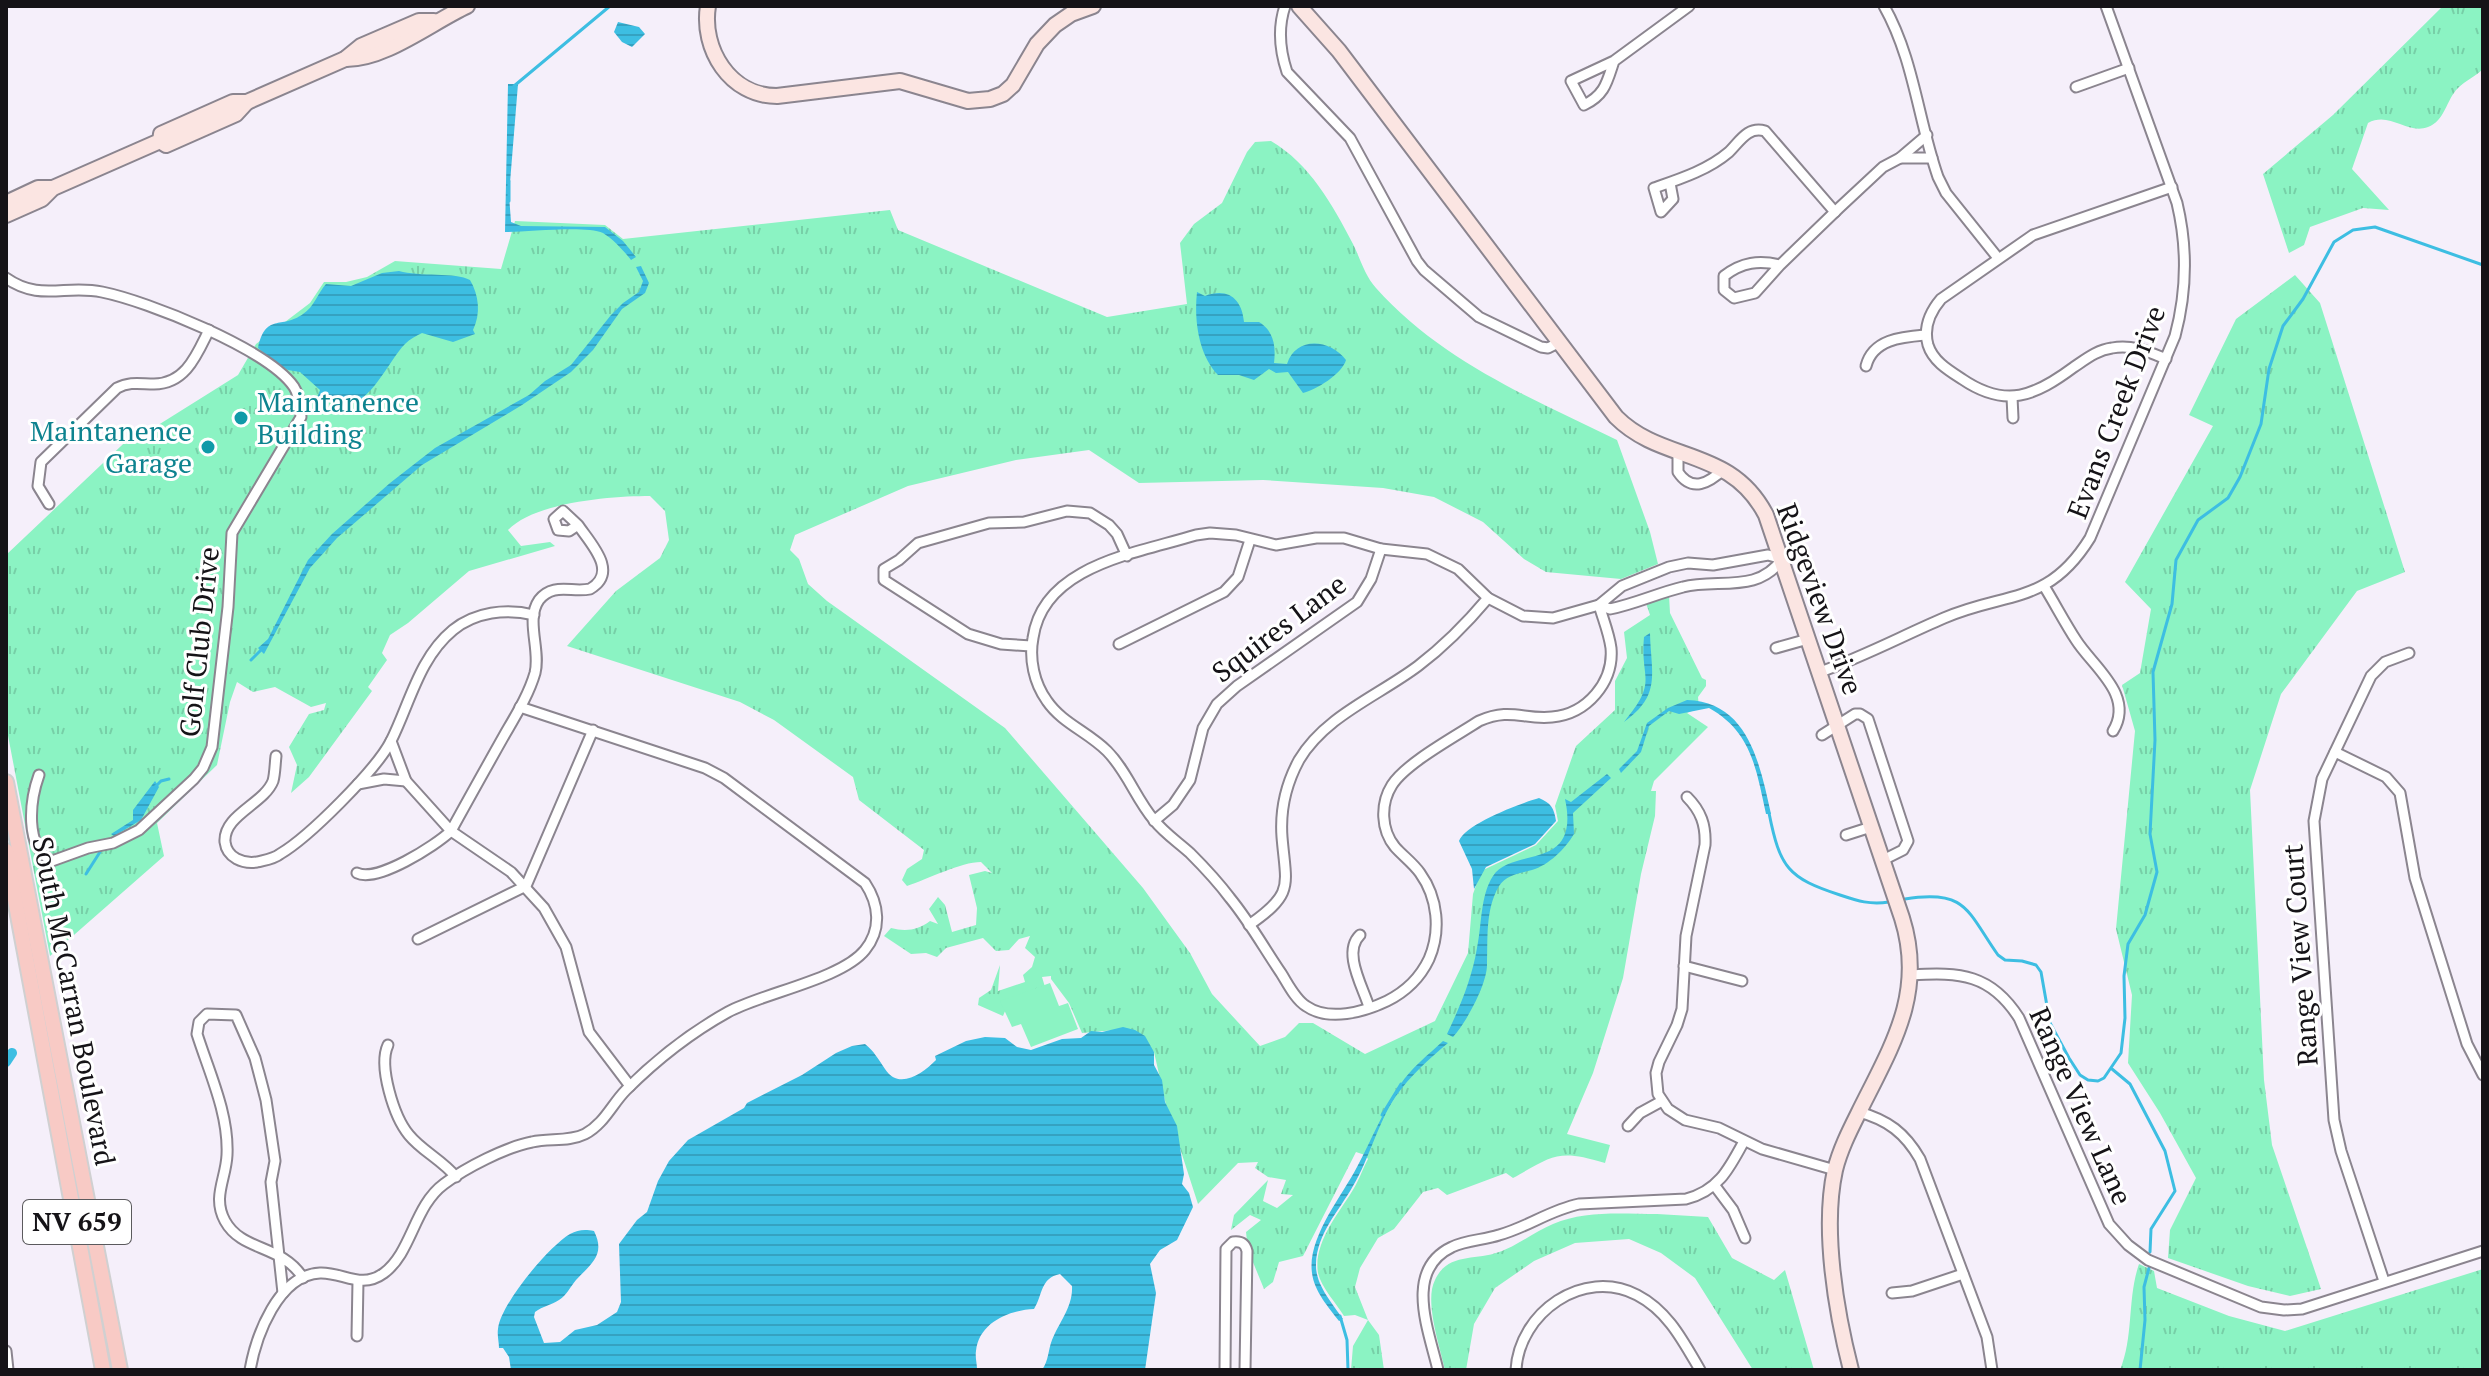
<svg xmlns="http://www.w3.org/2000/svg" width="2489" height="1376" viewBox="0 0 2489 1376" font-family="'PT Serif',serif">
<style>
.grass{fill:url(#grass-tufts)}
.pitch{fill:#8bf3c3}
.water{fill:url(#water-rules)}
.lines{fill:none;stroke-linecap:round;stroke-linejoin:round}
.stream{stroke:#3dbee2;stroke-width:3}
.canal{stroke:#3dbee2;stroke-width:10}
.street-casing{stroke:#8b858f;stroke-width:13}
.secondary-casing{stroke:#8b858f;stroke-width:18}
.primary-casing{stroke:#d0d0d1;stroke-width:18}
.street{stroke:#fff;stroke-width:9}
.secondary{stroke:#fbe5e2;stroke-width:14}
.primary{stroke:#f8cac5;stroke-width:14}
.culture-dot{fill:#0f9aa8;stroke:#fff;stroke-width:3}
.labels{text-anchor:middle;stroke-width:6;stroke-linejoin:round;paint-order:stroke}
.shield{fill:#fff;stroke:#5b5a5d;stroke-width:2}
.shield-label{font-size:26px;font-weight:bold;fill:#151317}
.culture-label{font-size:28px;fill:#0d838f;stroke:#fff;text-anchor:start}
.street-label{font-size:28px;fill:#151317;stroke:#fff}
</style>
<defs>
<pattern id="grass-tufts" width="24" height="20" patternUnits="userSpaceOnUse" patternTransform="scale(2)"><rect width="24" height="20" fill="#8bf3c3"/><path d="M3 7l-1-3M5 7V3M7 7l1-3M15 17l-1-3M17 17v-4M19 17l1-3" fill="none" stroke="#77cfa7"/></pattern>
<pattern id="water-rules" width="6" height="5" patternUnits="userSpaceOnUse" patternTransform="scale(2)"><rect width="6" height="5" fill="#3dbee2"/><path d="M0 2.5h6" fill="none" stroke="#35a2c1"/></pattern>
</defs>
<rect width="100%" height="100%" fill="#f5effa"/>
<!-- grass -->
<g class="grass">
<path d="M 2443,6 L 2483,6 L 2483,69 C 2476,76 2465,81 2458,88 C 2446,100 2445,121 2428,127 C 2407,135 2390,111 2368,123 L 2352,169 L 2389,210 L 2363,208 L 2310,227 L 2304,245 L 2289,253 L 2263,174 L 2333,115 Z"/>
<path d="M 1271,141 C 1310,164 1332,204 1353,244 C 1360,258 1365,276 1376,288 C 1441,361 1531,398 1617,440 L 1650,532 L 1658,564 L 1621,579 L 1546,572 L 1524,559 L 1483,522 L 1434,497 L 1383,488 L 1263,480 L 1139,483 L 1089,450 L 1016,460 L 908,486 L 795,535 L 790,550 L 799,559 L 808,584 L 827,601 L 1005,728 L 1143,888 L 1190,953 L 1212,994 L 1260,1046 L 1285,1037 L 1299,1023 L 1313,1023 L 1365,1054 L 1435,1021 L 1468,953 L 1473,894 L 1481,871 L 1536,845 L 1558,821 L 1555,806 L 1576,746 L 1615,710 L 1615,681 L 1627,658 L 1624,632 L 1650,615 L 1646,603 L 1669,595 L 1670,613 L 1702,678 L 1706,680 L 1706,686 L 1698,697 L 1699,708 L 1687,713 L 1708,727 L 1654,781 L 1651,791 L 1656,791 L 1655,816 L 1641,874 L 1623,978 L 1593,1073 L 1567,1134 L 1610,1145 L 1605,1163 C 1558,1149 1554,1155 1513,1178 L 1506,1173 L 1447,1195 L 1438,1188 L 1423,1192 L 1394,1229 L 1378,1238 L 1360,1268 L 1355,1287 L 1368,1320 L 1379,1335 L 1384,1370 L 1351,1370 L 1353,1346 L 1368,1320 L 1355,1315 L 1344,1316 C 1336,1303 1321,1287 1318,1273 C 1313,1244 1338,1214 1351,1193 C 1358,1183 1362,1170 1368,1159 L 1365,1155 L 1356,1152 L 1303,1256 L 1279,1262 L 1273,1282 L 1264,1289 L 1248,1250 L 1246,1232 L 1261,1220 L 1250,1215 L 1231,1230 L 1234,1215 L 1268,1180 L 1263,1201 L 1277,1208 L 1293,1195 L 1281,1194 L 1286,1180 L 1268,1177 L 1255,1168 L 1258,1162 L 1238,1163 L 1198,1204 L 1166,1105 L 1154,1052 L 1126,1029 L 1082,1033 L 1069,1003 L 1051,979 L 1051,976 L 1042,977 L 1045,987 L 1008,1004 L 1003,1016 L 978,1005 L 979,998 L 991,990 L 1000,965 L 998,991 L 1025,982 L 1023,975 L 1032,967 L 1035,957 L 1025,948 L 1030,936 L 1019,939 L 1009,950 L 996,951 L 983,938 L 946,948 L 937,957 L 926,953 L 911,954 L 884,936 L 891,928 C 906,932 918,930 930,921 L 938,924 L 929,909 L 938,897 L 945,905 L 952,932 L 976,925 L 977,908 L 969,875 L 985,871 L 992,873 L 981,862 C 961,862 928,879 907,886 L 902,880 L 907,869 L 922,859 L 924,850 L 859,800 L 853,777 L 774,720 L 740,702 L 567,646 L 616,591 L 660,558 L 669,540 L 665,511 L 650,496 C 612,496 535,502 508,530 L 521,546 L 550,542 L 555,546 L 469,571 L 408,623 L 390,635 L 382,653 L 387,660 L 368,687 L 372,691 L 309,777 L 291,793 L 297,765 L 289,747 L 309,714 L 324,710 L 326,703 L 311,707 L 275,687 L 253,692 L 237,682 L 230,702 L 217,765 L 157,823 L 164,856 L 50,956 L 6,725 L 6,555 L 140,428 L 155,427 L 238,375 L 256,344 L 310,303 L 324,282 L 346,282 L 367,277 L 395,261 L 501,269 L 515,221 L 605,225 L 623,239 L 890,210 L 898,230 L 1107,317 L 1187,304 L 1180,243 L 1194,224 L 1222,203 L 1247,152 L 1255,142 Z"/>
<path d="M 2295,275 L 2320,303 L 2405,572 L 2357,591 L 2281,694 L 2250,790 L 2264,1080 L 2272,1145 L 2321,1289 L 2290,1296 L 2248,1286 L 2168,1258 L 2170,1230 L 2196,1178 L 2160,1113 L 2128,1063 L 2132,995 L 2116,929 L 2135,731 L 2122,685 L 2140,673 L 2151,609 L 2125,582 L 2213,426 L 2189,415 L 2236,319 Z"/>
<path d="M 1657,1214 L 1708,1217 L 1732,1258 L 1774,1280 L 1785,1270 L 1814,1370 L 1753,1370 L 1695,1278 L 1661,1253 L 1629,1239 L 1575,1243 L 1534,1261 L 1495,1288 L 1474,1324 L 1466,1370 L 1445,1370 C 1440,1347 1424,1301 1435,1280 C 1448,1252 1475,1261 1499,1252 C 1515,1247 1536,1231 1553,1224 C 1585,1210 1623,1214 1657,1214 Z"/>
<path d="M 2139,1264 L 2154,1271 L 2157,1288 L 2229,1316 L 2285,1331 L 2483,1269 L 2483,1370 L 2120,1370 C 2134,1336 2127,1299 2139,1264 Z"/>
</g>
<!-- pitch -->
<path class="pitch" d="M 1050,983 L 1059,1006 L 1068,1003 L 1078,1029 L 1031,1047 L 1021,1024 L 1012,1027 L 1000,1001 Z"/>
<!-- water -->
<g class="water">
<path d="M 618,22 L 639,27 L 645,34 L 632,47 L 622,42 L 614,32 Z"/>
<path d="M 508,84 L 518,84 L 509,195 L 511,222 L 521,226 L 605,227 L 623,241 L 636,257 L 631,260 C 624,251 613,239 603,233 C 586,225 526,232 505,232 Z"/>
<path d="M 641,266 L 649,283 L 645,293 L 622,309 L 593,350 L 571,372 L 522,405 L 422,465 L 337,538 L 310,568 L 264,654 L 258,648 L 268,639 L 308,560 L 332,534 L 390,483 L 435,448 L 529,395 L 545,381 L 571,365 L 611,315 L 623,303 L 639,292 L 643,281 L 636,267 Z"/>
<path d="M 399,271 C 419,277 456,272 470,280 C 479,295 481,314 473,330 L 475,334 L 453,342 L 422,333 C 416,336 410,339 405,344 C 385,364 361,429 325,395 L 317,398 L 320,390 L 300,372 L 288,370 L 276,363 L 258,348 C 266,312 281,330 303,314 C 314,307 318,293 326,284 L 351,286 L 382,273 Z"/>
<path d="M 1197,292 L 1205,296 C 1229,287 1242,300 1244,322 L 1259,322 C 1274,331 1276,347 1274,363 L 1287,364 C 1296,336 1330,339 1346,360 C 1342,374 1316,390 1303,393 L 1288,372 L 1276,373 L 1269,369 L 1254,380 L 1239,375 L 1218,375 C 1198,354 1194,319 1197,292 Z"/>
<path d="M 1650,633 C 1651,674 1662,695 1624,722 C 1659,680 1640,681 1644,637 Z"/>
<path d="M 1687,700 C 1749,702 1760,765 1771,814 L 1766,814 C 1756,769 1752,732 1709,708 L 1679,714 L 1669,711 L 1649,726 L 1641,752 L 1621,773 L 1619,769 L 1637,751 L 1647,723 L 1668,708 Z"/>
<path d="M 1607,774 L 1611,778 L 1573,813 L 1574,834 C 1565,849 1549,865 1532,870 C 1520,873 1506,875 1499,886 C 1485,910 1488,939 1487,965 C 1487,984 1466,1023 1453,1037 L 1447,1034 C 1460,1007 1472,978 1477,948 C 1482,925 1480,896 1493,876 C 1512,846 1581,873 1565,799 L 1571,802 Z"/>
<path d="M 155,781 L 159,787 L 141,820 L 114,836 L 111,834 L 133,820 L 133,810 Z"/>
<path d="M 1539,798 C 1551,803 1554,808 1556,821 L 1535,844 L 1486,867 L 1474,889 L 1472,869 L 1459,841 C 1465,824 1521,803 1539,798 Z"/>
<path d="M 1123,1027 L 1135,1030 L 1145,1036 L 1154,1052 L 1154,1065 L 1162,1080 L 1165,1102 L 1177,1126 L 1184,1174 L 1182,1184 L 1189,1193 L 1193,1207 L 1177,1240 L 1160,1250 L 1150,1264 L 1156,1293 L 1145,1370 L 1042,1370 C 1049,1360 1048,1350 1052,1340 C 1059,1322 1073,1307 1072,1286 L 1060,1274 C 1040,1278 1043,1295 1034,1309 C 1010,1310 979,1322 976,1351 C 975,1357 977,1363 977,1370 L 511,1370 L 509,1357 L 503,1348 L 499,1348 C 499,1342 497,1335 498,1329 C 500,1305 548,1247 570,1234 C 578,1230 584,1229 594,1231 C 606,1255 591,1264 576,1280 C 570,1287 567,1295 559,1300 C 551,1305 543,1306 535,1312 L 534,1317 L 544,1343 L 560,1342 L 575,1330 L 597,1325 L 617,1312 L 621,1302 L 619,1244 L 637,1220 L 647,1212 L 658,1181 L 669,1161 L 688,1140 L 744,1108 L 747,1103 L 802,1075 L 836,1053 L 852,1046 L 865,1044 C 874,1051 878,1059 885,1069 C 899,1091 923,1073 936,1060 L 935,1056 L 966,1041 L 985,1037 L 1005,1038 L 1017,1047 L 1031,1050 L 1062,1039 L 1081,1038 L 1091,1031 L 1102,1032 Z"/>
<path d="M 1443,1041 L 1448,1043 C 1429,1059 1410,1076 1396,1096 C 1377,1124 1370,1158 1353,1186 C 1339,1211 1317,1233 1316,1264 C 1315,1284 1332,1303 1343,1319 L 1339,1321 C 1329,1308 1314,1291 1312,1273 C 1307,1238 1342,1196 1357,1167 C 1372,1139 1383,1111 1400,1085 C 1411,1068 1428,1055 1443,1041 Z"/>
</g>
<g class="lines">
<!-- stream -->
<g class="stream">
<path d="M 514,86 L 610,6"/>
<path d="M 509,201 L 509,181"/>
<path d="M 251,660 L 263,648"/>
<path d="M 155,787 L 161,781 L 169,779"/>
<path d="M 1769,813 C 1780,868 1788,878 1840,895 C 1858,901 1870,905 1889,902"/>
<path d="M 86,874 L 100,852"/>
<path d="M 1905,899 C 1967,889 1967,911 1998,955 L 2005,960 L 2022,961 L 2036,965 L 2041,972 L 2050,1023 L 2069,1058 L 2080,1075 L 2088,1080 L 2098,1081 L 2104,1078 L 2121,1053 L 2125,1018 L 2124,976 L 2128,944 L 2145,915 L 2157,872 L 2150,834 L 2155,740 L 2153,672 L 2172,604 L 2176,560 L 2198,520 L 2228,498 L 2240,477 L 2261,424 L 2269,369 L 2283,326 L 2303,299 L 2334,242 L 2353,230 L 2375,227 L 2483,265"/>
<path d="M 2112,1069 L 2130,1084 L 2165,1151 L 2175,1191 L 2151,1229 L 2150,1252"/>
<path d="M 1382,1115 L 1401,1084"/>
<path d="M 1340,1316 L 1347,1340 L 1348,1370"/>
<path d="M 2140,1370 L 2145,1320 L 2144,1287 L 2149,1268"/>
</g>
<!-- canal -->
<path class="canal" d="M 6,1062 L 12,1053"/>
<!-- street casing -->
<g class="street-casing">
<g id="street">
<path d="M 1285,6 C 1278,27 1280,51 1287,72 L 1350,138 L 1417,261 L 1424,270 L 1479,317 L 1541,347 L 1548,348 L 1560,342"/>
<path d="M 1884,6 C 1914,59 1918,120 1938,177 L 1946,193 L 1998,258"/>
<path d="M 1614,61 C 1607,82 1605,95 1584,105 L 1571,81 L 1614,61 L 1689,6"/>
<path d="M 2076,87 L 2129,68"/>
<path d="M 1900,158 L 1932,158"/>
<path d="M 1670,183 L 1673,199 L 1661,212 L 1654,188 C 1680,179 1708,170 1729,152 C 1740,141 1748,126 1765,131 L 1835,212"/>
<path d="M 1780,265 C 1759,260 1742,262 1724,276 L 1724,290 L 1734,298 L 1755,293 L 1780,265 L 1839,208 L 1883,167 L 1900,158 L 1927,135"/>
<path d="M 6,278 C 40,302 66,284 102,292 C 147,301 268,349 294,387 C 300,396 300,407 301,417 L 232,533 L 228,607 L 212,747 L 203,768 L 194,779 L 139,830 L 113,843 L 88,848 L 52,861 C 24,847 30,800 39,775"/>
<path d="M 2166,359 C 2149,352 2132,344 2112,348 C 2097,350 2086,359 2074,367 C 2035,396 2006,409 1962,379 C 1948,370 1933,361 1928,345 C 1923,327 1930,312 1941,299 L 2033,235 L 2172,187"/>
<path d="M 1866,366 C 1873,339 1902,337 1926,335"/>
<path d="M 2012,397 L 2013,418"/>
<path d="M 1678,451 L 1678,472 C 1692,493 1709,483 1724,469"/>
<path d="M 49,504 L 38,486 L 41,462 L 117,388 C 130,381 141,384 154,384 C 186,384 197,354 209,330"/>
<path d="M 1210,533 L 1236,535 L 1276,545 L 1316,538 L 1344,538 L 1381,549 L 1427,554 L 1458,569 L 1488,598 L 1523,616 L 1553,618 L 1599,605 C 1603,619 1609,633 1611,648 C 1614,682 1587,714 1552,717 C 1523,720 1511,707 1479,721 C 1456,736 1406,763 1392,785 C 1380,804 1381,830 1395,847 C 1403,856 1413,863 1420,873 C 1438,898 1441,931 1429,959 C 1420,978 1405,992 1387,1001 C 1364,1012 1329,1022 1306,1006 C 1295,999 1288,984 1281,973 C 1264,948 1249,921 1230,898 C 1218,882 1204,867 1190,853 C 1178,842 1164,833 1154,820 C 1136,799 1127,771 1107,751 C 1088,732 1062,723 1047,701 C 1034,683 1029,659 1033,638 C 1043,565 1138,553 1196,535 Z"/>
<path d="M 1768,555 L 1782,559 C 1758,594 1717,578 1683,587 C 1658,593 1635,604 1610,609 L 1599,605 L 1622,586 L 1669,567 L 1688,563 L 1713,565 Z"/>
<path d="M 2044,586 C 2055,604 2065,623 2076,640 C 2093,667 2135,695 2113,731"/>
<path d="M 1119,644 L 1224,592 L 1238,577 L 1250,540"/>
<path d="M 1031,646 L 1001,644 L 968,634 L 884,580 L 884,569 L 899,560 L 918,543 L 989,523 L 1024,522 L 1067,511 L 1090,513 L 1109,525 L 1117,534 L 1127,556"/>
<path d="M 1776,648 L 1808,639"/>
<path d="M 1820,672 C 1863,657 1902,636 1944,618 C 2006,591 2048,606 2090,538 L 2175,336 C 2187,291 2188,249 2177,203 L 2106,6"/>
<path d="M 1822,735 L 1855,714 L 1860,714 L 1868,719 L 1908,841 L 1903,850 L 1883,860"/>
<path d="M 391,741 L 406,781 L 451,831 L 511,872 L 544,908 L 566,947 L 589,1032 L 630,1086"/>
<path d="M 2335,752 L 2386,777 L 2400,793 L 2415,878 L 2467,1044 L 2483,1075"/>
<path d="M 276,756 C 275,764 275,774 273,781 C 264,804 223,815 225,842 C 227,858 243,864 257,862 C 265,860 274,859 280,854 C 309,837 376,770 391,741 C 410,703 419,658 453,630 C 475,612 506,608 534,615"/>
<path d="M 358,784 L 384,779 L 406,781"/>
<path d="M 1687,797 C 1701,811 1706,825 1705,845 L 1686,936 L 1682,1009 L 1677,1025 L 1659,1062 L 1656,1073 L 1658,1094 L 1668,1109 L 1685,1120 L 1719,1128 L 1762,1149 L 1835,1170"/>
<path d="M 1154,821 L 1173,805 L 1190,780 L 1203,728 L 1217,704 L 1237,686 L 1357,602 L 1371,579 L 1381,549"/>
<path d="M 1846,835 L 1871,827"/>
<path d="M 357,873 C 377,883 435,846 451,831 C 469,798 487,766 505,734 C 516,715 529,694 535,673 C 541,650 525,620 539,600 C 553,582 572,593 590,589 C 619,572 591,544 578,525 L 569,531 L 558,530 L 554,519 L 563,511 L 578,525"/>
<path d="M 1249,925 C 1295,893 1286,886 1282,837 C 1280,810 1286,784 1299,760 C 1325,716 1378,696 1418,666 C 1443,647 1467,623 1488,598"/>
<path d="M 1360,935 C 1342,952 1363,987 1369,1007"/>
<path d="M 418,939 L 526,886 L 593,730"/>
<path d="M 1684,966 L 1742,981"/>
<path d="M 1912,975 C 1960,972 1991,974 2019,1018 L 2109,1224 L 2128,1245 L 2148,1260 L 2261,1307 L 2284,1310 L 2302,1309 L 2483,1251"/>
<path d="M 388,1045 C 378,1066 394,1117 409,1135 C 422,1151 442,1160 456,1177"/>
<path d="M 1859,1112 C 1888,1120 1905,1133 1920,1159 L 1987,1337 L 1992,1370"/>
<path d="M 1628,1126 L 1640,1113 L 1662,1101"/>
<path d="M 1715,1186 L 1733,1210 L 1745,1238"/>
<path d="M 2384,1281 L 2341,1151 L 2334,1120 L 2314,821 L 2322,779 L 2371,676 L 2385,662 L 2409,653"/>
<path d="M 283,1293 L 271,1182 L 275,1161 L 266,1100 L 255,1058 L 236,1015 L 207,1014 L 199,1022 L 197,1034 C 209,1072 229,1114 227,1155 C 226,1179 212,1197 225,1221 C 242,1252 282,1244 303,1278"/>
<path d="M 1892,1293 L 1912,1291 L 1963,1274"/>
<path d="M 357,1336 L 358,1281"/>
<path d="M 6,1351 L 8,1370"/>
<path d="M 250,1370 C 256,1336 278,1275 320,1273 C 343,1272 361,1290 384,1273 C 412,1252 414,1206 444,1184 C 465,1168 506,1147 532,1142 C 549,1138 569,1142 585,1134 C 604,1124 612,1104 626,1090 C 655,1061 692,1032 728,1012 C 763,993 842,979 865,950 C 882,929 879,904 865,883 L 724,778 L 705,768 L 520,707"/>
<path d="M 1225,1370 L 1226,1249 L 1233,1242 C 1241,1241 1245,1243 1247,1251 L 1245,1370"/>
<path d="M 1438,1370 C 1429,1331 1403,1270 1452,1247 C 1466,1240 1484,1240 1499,1235 C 1528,1227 1550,1210 1579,1204 L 1686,1199 C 1718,1191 1729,1169 1744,1141"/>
<path d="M 1516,1370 C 1519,1313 1583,1267 1637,1295 C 1668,1311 1683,1341 1700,1370"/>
</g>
</g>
<!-- secondary casing -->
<g class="secondary-casing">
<g id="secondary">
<path d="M 708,6 C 701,49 730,96 777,96 L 900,81 L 968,101 L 990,99 L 1003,94 L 1013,85 L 1037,44 L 1055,25 L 1071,14 L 1093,6"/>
<path d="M 1299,6 L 1339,51 L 1616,417 C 1663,464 1730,446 1766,515 L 1902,918 C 1926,994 1891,1047 1858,1114 C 1849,1132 1840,1150 1835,1170 C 1822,1229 1836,1312 1851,1370"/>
<path d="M 345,59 C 385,60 432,22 467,6"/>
<path d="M 160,141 L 166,145 L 236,114 L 247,102"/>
<path d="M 6,203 L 38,188 L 53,188"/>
<path d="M 6,215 L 42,199 L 53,188 L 160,141 L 161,134 L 233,102 L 247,102 L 345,59 L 361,46 L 419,21 L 434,21"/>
</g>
</g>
<!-- primary casing -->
<g class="primary-casing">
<g id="primary">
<path d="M 6,782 L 120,1370"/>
<path d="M 6,851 L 103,1370"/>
</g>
</g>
<!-- street -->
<use href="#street" class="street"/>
<!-- secondary -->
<use href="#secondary" class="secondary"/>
<!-- primary -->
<use href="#primary" class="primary"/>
</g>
<!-- markers -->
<g class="culture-dot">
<circle cx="241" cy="418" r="8"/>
<circle cx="208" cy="447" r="8"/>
</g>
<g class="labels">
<!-- shield labels -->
<rect class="shield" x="23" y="1200" width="108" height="44" rx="6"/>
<g class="shield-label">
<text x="77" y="1231">NV 659</text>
</g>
<!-- culture labels -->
<g class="culture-label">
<text x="257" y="412">Maintanence<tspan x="257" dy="32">Building</tspan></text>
<text x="192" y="441" text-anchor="end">Maintanence<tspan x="192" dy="32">Garage</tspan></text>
</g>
<!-- street labels -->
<g class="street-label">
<text transform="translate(2116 412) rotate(-69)" y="10">Evans Creek Drive</text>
<text transform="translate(1820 599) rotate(70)" y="10">Ridgeview Drive</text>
<text transform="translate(1279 628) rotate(-37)" y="10">Squires Lane</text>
<text transform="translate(199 642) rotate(-84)" y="10">Golf Club Drive</text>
<text transform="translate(2300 955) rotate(-94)" y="10">Range View Court</text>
<text transform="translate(74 1001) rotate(79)" y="10">South McCarran Boulevard</text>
<text transform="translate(2081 1106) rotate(66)" y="10">Range View Lane</text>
</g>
</g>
<!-- border -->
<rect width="2489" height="1376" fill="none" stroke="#151317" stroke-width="16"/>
</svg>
